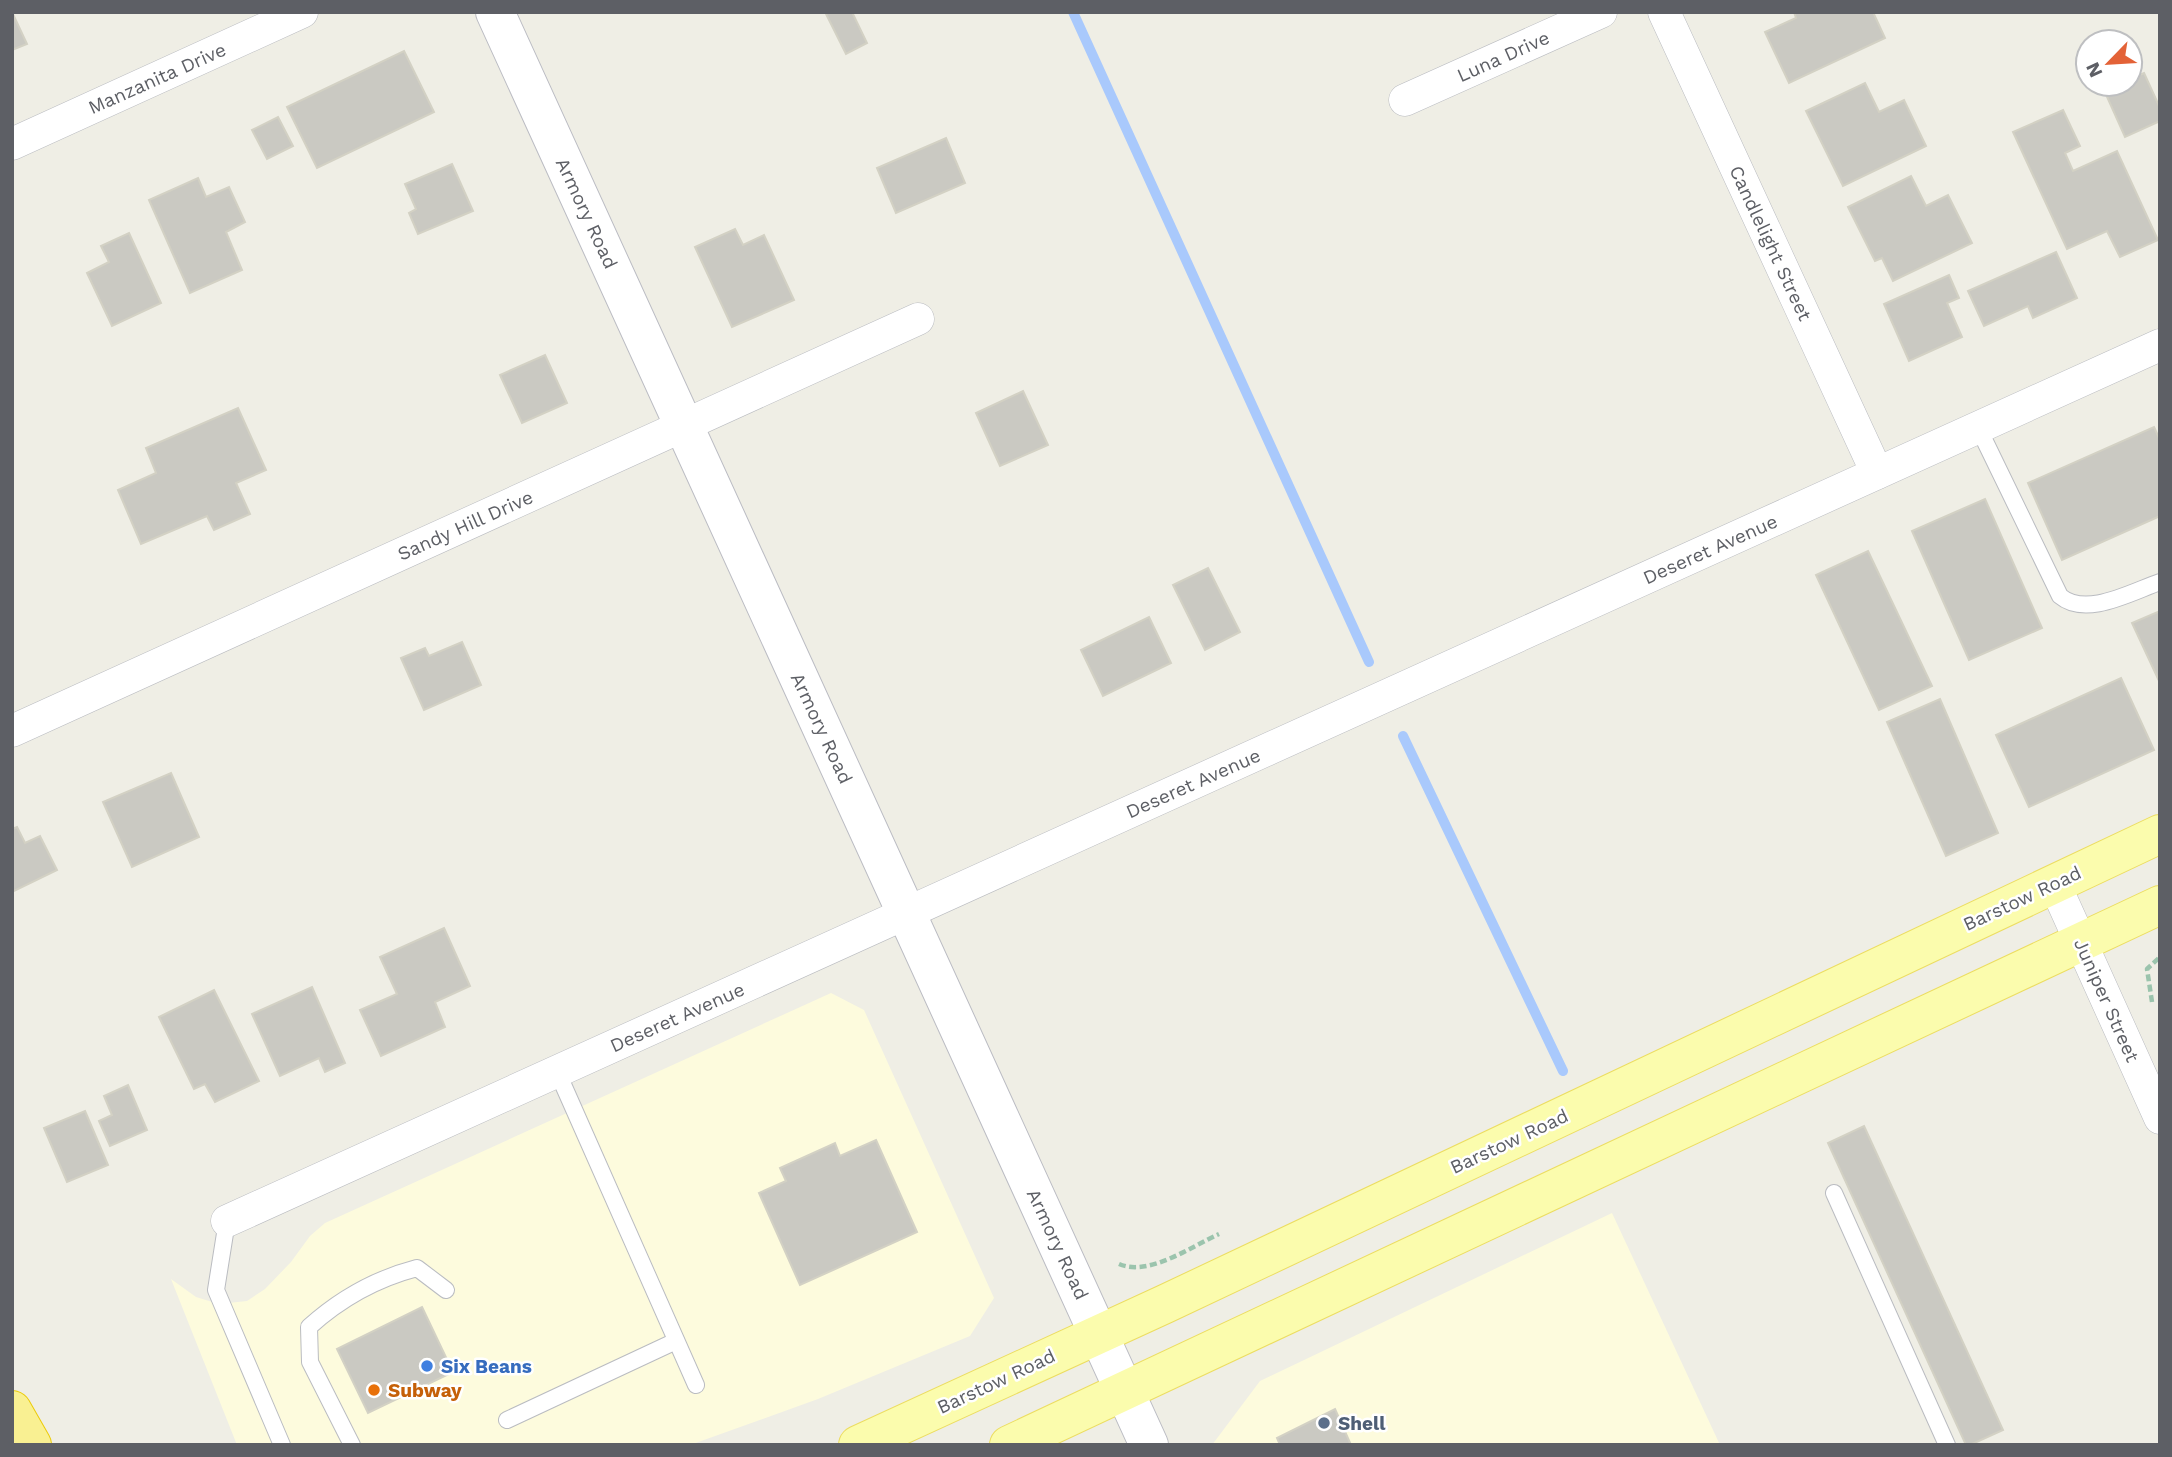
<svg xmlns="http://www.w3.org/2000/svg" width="2172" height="1457" viewBox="0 0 2172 1457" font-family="'Work Sans',sans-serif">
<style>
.commercial{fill:#fdfbdd}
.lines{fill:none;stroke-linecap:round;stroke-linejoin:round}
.stream{stroke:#a9c9fc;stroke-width:10}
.building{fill:#cac9c2;stroke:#d3d1c4;stroke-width:2}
.lane-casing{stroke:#babcc1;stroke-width:18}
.street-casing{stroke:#babcc1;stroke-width:33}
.secondary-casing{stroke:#bbbcc3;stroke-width:40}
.primary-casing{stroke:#ecdd61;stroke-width:40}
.highway-casing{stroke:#ebcb09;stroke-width:40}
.path{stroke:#9bc4ad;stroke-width:4.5;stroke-dasharray:7 3.5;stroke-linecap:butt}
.lane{stroke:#fff;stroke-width:16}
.street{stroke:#fff;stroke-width:32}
.secondary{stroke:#fff;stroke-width:38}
.primary{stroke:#fbfcad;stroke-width:38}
.highway{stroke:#f9f092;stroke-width:38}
.shop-dot{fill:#3f7fe0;stroke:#fff;stroke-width:2.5}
.food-dot{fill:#e8710a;stroke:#fff;stroke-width:2.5}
.service-dot{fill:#5c6f8a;stroke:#fff;stroke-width:2.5}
.labels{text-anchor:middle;stroke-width:5;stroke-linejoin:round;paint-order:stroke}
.street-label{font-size:19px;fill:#5d5f65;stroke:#fff}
.shop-label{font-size:19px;font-weight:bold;fill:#366cbe;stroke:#fff;text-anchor:start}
.food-label{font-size:19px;font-weight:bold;fill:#c56008;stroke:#fff;text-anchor:start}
.service-label{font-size:19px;font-weight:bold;fill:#4e5e75;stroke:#fff;text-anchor:start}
</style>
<rect width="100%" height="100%" fill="#efeee5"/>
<!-- commercial -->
<g class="commercial">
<path d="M 831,993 L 864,1010 L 994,1298 L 970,1336 L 818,1399 L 690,1445 L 237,1445 L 171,1279 L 196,1297 L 219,1304 L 247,1301 L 265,1289 L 291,1262 L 310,1236 L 325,1223 Z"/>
<path d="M 1612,1213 L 1720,1445 L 1212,1445 L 1260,1381 Z"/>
</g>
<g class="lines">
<!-- stream -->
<g class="stream">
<path d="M 1073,12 L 1369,662"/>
<path d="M 1403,736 L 1563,1071"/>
</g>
</g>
<!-- building -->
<g class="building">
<path d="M 12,12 L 27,44 L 12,50 Z"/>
<path d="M 828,12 L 852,12 L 867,43 L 846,54 L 826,14 Z"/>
<path d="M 1794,12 L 1873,12 L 1885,38 L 1789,83 L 1765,32 L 1796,18 Z"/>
<path d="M 404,51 L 434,112 L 317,168 L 287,107 Z"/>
<path d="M 2144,73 L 2160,108 L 2160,121 L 2125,137 L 2104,90 L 2119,84 L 2130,84 L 2130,79 Z"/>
<path d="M 1865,83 L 1879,112 L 1904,100 L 1926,146 L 1843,186 L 1806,111 Z"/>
<path d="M 2063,110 L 2080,146 L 2065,153 L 2073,171 L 2117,151 L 2158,240 L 2120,257 L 2107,231 L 2067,249 L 2013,132 Z"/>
<path d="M 278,117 L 293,146 L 267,159 L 252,130 Z"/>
<path d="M 946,138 L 965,183 L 896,213 L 877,168 Z"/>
<path d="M 452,164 L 473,211 L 418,234 L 409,213 L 416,209 L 405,184 Z"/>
<path d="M 1911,176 L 1926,206 L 1948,195 L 1972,243 L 1893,281 L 1882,258 L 1875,261 L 1848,207 Z"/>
<path d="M 198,178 L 206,197 L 229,187 L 245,222 L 226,232 L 242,270 L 190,293 L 149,200 Z"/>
<path d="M 735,229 L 743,245 L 764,235 L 794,300 L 732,327 L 695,247 Z"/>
<path d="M 129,233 L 161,303 L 112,326 L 87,273 L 109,262 L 101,246 Z"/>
<path d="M 2056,252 L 2077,298 L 2033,318 L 2028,306 L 1984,326 L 1968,291 Z"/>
<path d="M 1949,275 L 1959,298 L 1947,303 L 1962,337 L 1909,361 L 1884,304 Z"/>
<path d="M 545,355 L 567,403 L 522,423 L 500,375 Z"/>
<path d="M 1023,391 L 1048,445 L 1000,466 L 976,413 Z"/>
<path d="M 238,408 L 266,470 L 236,483 L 250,514 L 214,530 L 207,516 L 141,544 L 118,490 L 156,473 L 146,448 Z"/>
<path d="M 2154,427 L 2160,440 L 2160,516 L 2062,560 L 2028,483 Z"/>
<path d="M 1985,499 L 2042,628 L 1969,660 L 1912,531 Z"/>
<path d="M 1868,551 L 1932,686 L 1879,710 L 1816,575 Z"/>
<path d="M 1208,568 L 1240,632 L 1205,650 L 1173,585 Z"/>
<path d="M 2160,611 L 2160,683 L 2132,623 Z"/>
<path d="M 1149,617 L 1171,663 L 1103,696 L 1081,650 Z"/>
<path d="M 462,642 L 481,685 L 424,710 L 401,658 L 425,648 L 429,656 Z"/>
<path d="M 2121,678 L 2154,750 L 2029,807 L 1996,735 Z"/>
<path d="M 1940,699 L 1998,833 L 1946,856 L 1887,722 Z"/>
<path d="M 171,773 L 199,837 L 132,867 L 103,802 Z"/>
<path d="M 17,827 L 25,843 L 40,836 L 57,870 L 12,892 L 12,829 Z"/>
<path d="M 444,928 L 470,986 L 435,1002 L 445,1027 L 381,1056 L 360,1010 L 397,994 L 380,957 Z"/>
<path d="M 312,987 L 345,1063 L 325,1072 L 319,1058 L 280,1076 L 252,1014 Z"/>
<path d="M 214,990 L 259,1081 L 215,1102 L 205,1084 L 194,1089 L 159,1017 Z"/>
<path d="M 128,1085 L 147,1130 L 110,1146 L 99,1121 L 112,1115 L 104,1096 Z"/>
<path d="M 85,1111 L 108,1165 L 67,1182 L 44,1128 Z"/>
<path d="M 1864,1126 L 2003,1430 L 1970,1445 L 1966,1445 L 1828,1143 Z"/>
<path d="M 876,1140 L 917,1232 L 800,1285 L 759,1193 L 786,1181 L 780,1168 L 835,1143 L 840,1156 Z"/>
<path d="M 422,1307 L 453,1372 L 368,1413 L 337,1349 Z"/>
<path d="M 1335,1409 L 1351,1445 L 1280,1445 L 1277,1438 Z"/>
</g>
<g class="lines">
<!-- lane casing -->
<g class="lane-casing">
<g id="lane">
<path d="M 1978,427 L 2060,596 C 2086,618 2131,592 2160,582"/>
<path d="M 557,1071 L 696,1385"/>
<path d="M 1834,1193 L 1947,1445"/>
<path d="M 227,1221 L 216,1290 L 282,1445"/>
<path d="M 507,1420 L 676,1341"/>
<path d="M 352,1445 L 310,1362 L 309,1327 C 341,1298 375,1279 417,1268 L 446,1290"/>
</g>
</g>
<!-- street casing -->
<g class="street-casing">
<g id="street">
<path d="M 1664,12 L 1877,473"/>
<path d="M 1405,100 L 1601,12"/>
<path d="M 12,144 L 302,12"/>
<path d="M 12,731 L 918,319"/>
<path d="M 2054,883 L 2160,1118"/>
<path d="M 227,1221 L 2160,345"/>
</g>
</g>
<!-- secondary casing -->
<g class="secondary-casing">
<path id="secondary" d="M 495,12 L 1149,1445"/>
</g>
<!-- primary casing -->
<g class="primary-casing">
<g id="primary">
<path d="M 858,1445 L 1165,1304 L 2160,834"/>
<path d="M 1009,1445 L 2160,905"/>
</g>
</g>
<!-- highway casing -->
<g class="highway-casing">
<path id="highway" d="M 12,1410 L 32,1445"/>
</g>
<!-- path -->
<g class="path">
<path d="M 2152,1002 L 2147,969 L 2160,957"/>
<path d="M 1119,1264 C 1149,1277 1192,1246 1219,1234"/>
</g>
<!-- lane -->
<use href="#lane" class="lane"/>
<!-- street -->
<use href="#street" class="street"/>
<!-- secondary -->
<use href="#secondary" class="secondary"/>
<!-- primary -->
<use href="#primary" class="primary"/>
<!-- highway -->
<use href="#highway" class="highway"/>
</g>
<!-- markers -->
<circle class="shop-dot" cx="427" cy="1366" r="7"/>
<circle class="food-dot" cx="374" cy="1390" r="7"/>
<circle class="service-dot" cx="1324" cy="1423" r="7"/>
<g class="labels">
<!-- street labels -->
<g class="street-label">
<text transform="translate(1503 56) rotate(-24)" y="7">Luna Drive</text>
<text transform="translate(157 78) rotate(-24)" y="7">Manzanita Drive</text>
<text transform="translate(587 213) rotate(65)" y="7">Armory Road</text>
<text transform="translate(1771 243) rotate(65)" y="7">Candlelight Street</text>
<text transform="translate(465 525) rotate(-24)" y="7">Sandy Hill Drive</text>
<text transform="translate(1710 549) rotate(-24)" y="7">Deseret Avenue</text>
<text transform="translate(822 728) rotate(65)" y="7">Armory Road</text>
<text transform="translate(1193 783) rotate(-24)" y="7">Deseret Avenue</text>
<text transform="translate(2022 898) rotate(-25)" y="7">Barstow Road</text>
<text transform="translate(2107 1000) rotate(66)" y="7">Juniper Street</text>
<text transform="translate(677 1017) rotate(-24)" y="7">Deseret Avenue</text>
<text transform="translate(1509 1141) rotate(-25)" y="7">Barstow Road</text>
<text transform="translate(1058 1244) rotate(65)" y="7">Armory Road</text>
<text transform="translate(996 1381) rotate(-25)" y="7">Barstow Road</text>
</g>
<!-- shop labels -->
<g class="shop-label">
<text x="441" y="1373">Six Beans</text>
</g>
<!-- food labels -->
<g class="food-label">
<text x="388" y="1397">Subway</text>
</g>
<!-- service labels -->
<g class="service-label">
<text x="1338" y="1430">Shell</text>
</g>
</g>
<!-- border -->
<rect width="2172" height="1457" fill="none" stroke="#5d5f65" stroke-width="28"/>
<!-- north arrow -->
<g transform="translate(2109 63) rotate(245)"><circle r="33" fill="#ffffff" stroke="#bebfc1" stroke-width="2"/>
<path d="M0-5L12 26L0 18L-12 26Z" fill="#e36237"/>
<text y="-10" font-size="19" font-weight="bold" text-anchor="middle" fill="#5d5f65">N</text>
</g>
</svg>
